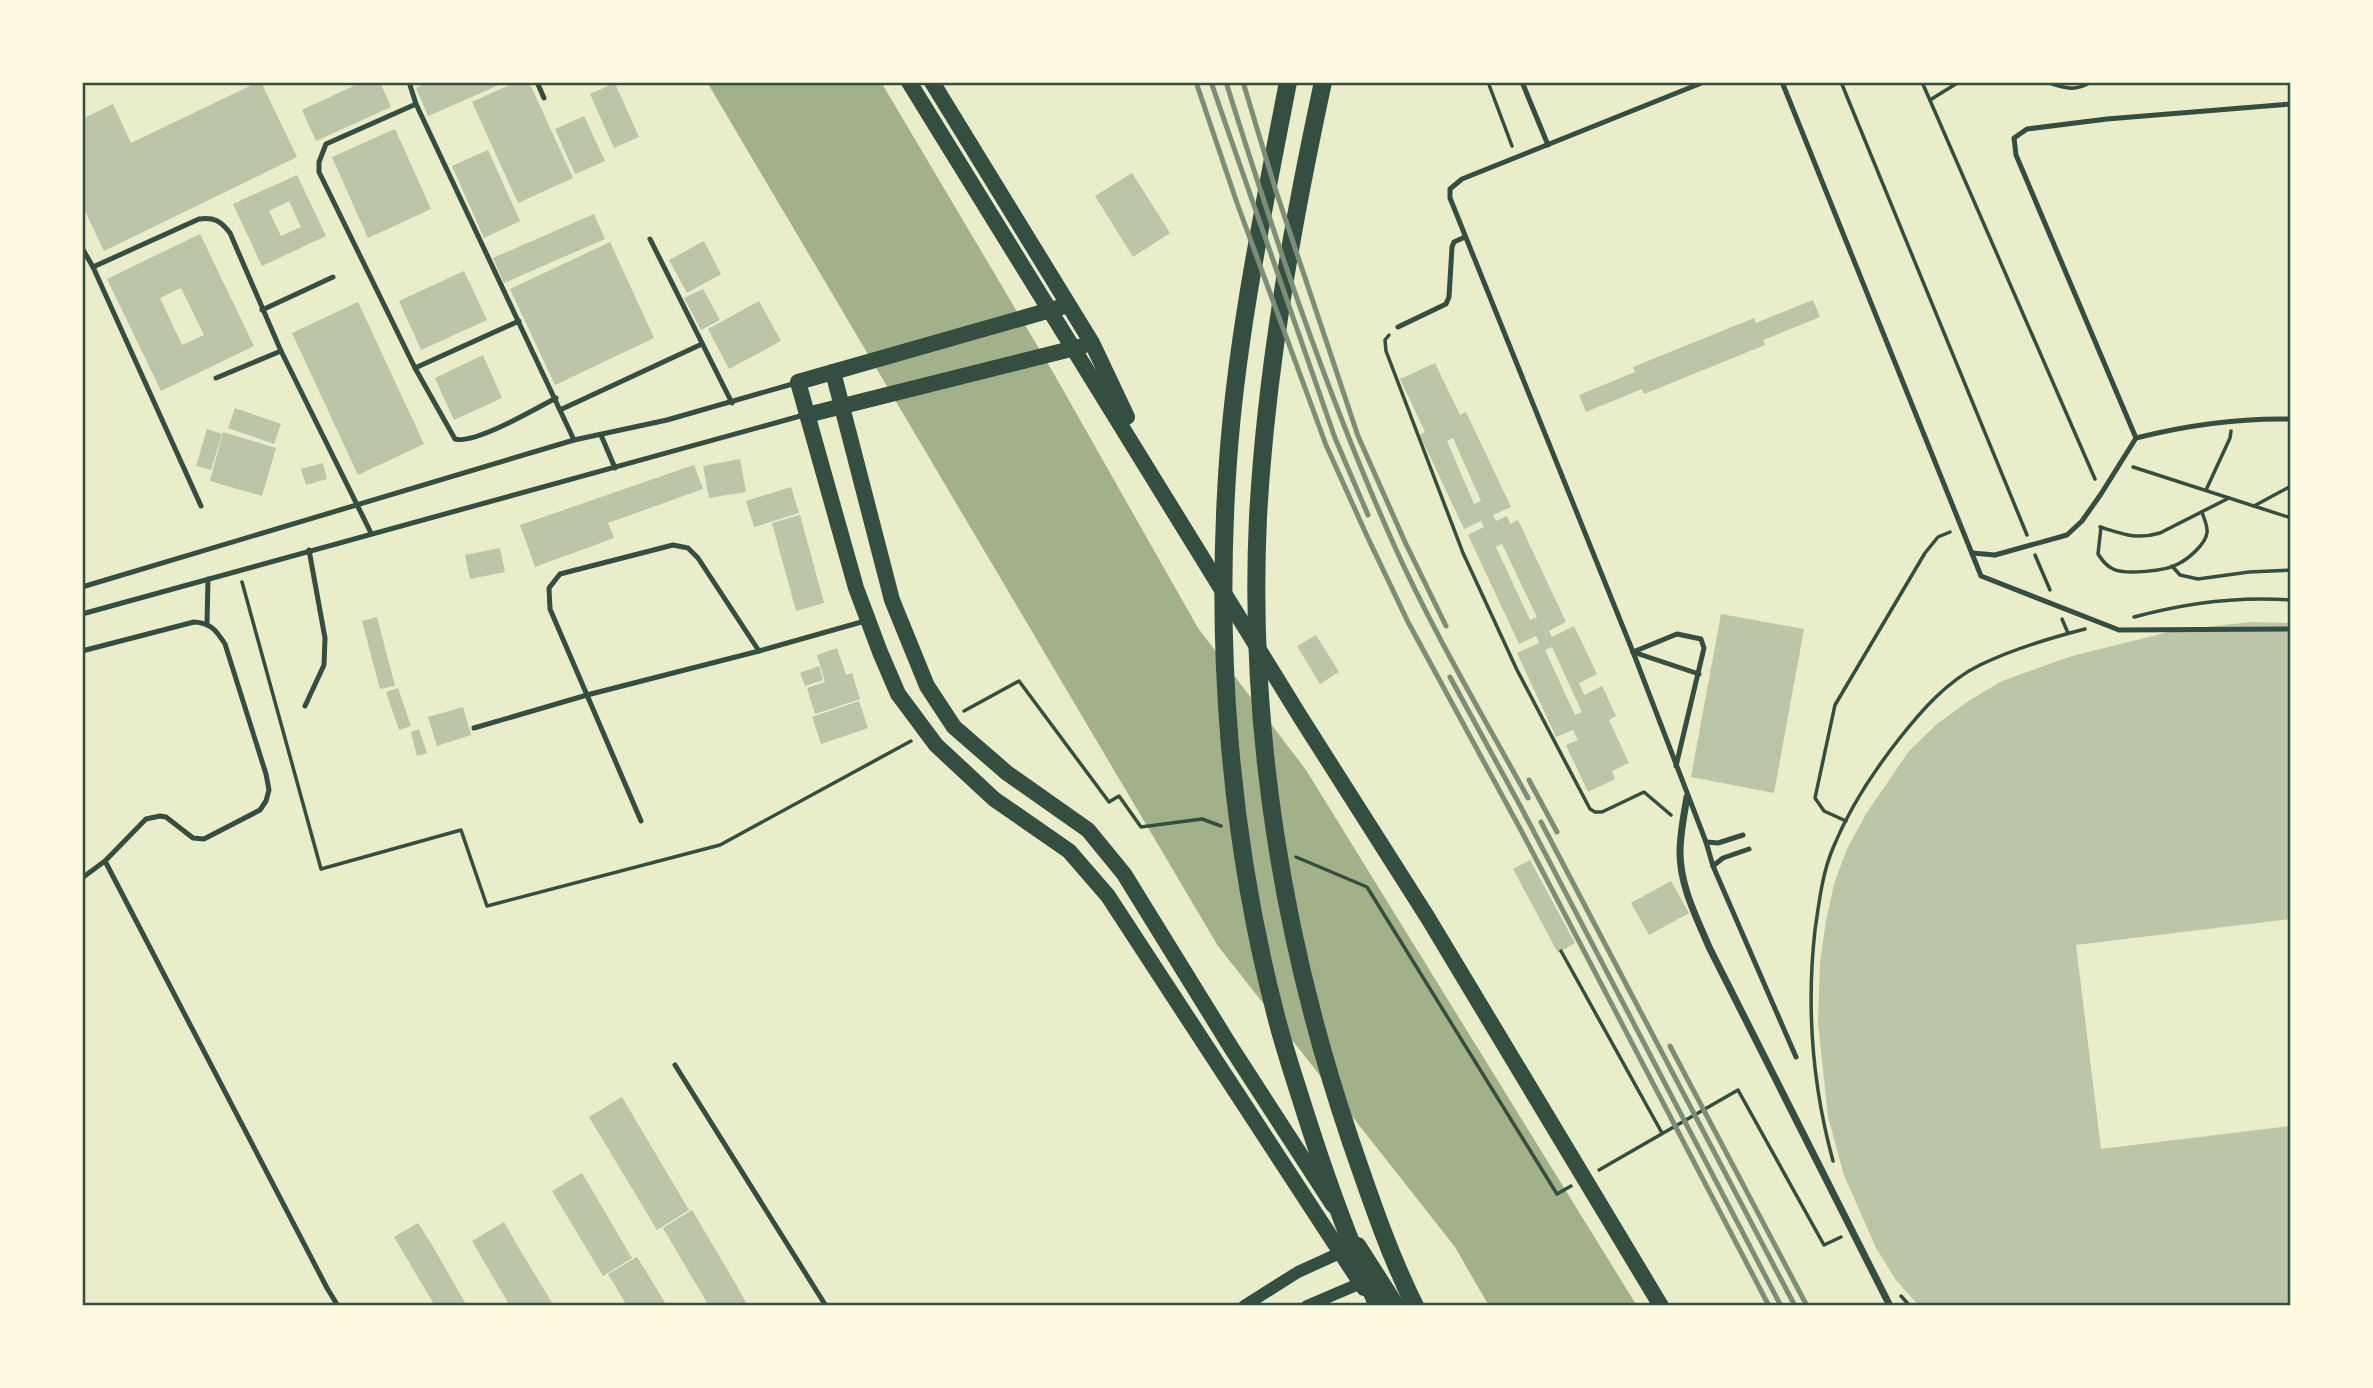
<svg xmlns="http://www.w3.org/2000/svg" width="2373" height="1388" viewBox="0 0 2373 1388" font-family="'Noto Sans',sans-serif">
<style>
.water{fill:#a3b18a}
.building{fill:#bcc5a7;fill-rule:evenodd}
.lines{fill:none;stroke-linecap:round;stroke-linejoin:round}
.path{stroke:#344e41;stroke-width:3.5}
.service{stroke:#344e41;stroke-width:5}
.minor{stroke:#344e41;stroke-width:7}
.tertiary{stroke:#344e41;stroke-width:12}
.trunk{stroke:#344e41;stroke-width:16}
.motorway{stroke:#344e41;stroke-width:18}
.rail{stroke:#7c8e77;stroke-width:5}
.neatline{fill:none;stroke:#344e41;stroke-width:2.5}
</style>
<rect width="100%" height="100%" fill="#e9edc9"/>
<!-- water -->
<path class="water" d="M 707,82 L 881,82 L 1054,374 L 1198,628 L 1306,770 L 1637,1306 L 1489,1306 L 1455,1247 L 1218,946 Z"/>
<!-- building -->
<g class="building">
<path d="M 258,82 L 261,82 L 297,157 L 104,251 L 82,205 L 82,119 L 113,104 L 131,143 Z"/>
<path d="M 362,82 L 380,82 L 391,107 L 316,141 L 302,110 Z"/>
<path d="M 429,82 L 506,82 L 428,116 L 416,88 Z"/>
<path d="M 516,82 L 529,82 L 573,178 L 518,203 L 472,102 Z"/>
<path d="M 615,83 L 639,137 L 614,148 L 590,94 Z"/>
<path d="M 584,116 L 605,161 L 575,174 L 555,129 Z"/>
<path d="M 395,129 L 431,209 L 368,238 L 332,157 Z"/>
<path d="M 488,150 L 520,221 L 484,238 L 452,166 Z"/>
<path d="M 1132,173 L 1170,233 L 1133,257 L 1095,196 Z"/>
<path d="M 297,175 L 326,236 L 262,266 L 233,204 ZM 289,201 L 301,227 L 281,236 L 269,211 Z"/>
<path d="M 594,214 L 605,239 L 504,283 L 493,258 Z"/>
<path d="M 200,234 L 254,346 L 161,391 L 107,279 ZM 181,288 L 204,335 L 182,345 L 160,298 Z"/>
<path d="M 704,241 L 721,274 L 687,293 L 669,260 Z"/>
<path d="M 610,242 L 654,338 L 555,385 L 510,289 Z"/>
<path d="M 464,271 L 487,320 L 421,350 L 399,301 Z"/>
<path d="M 703,289 L 720,320 L 701,330 L 684,298 Z"/>
<path d="M 1813,300 L 1820,317 L 1763,340 L 1765,345 L 1644,394 L 1642,389 L 1586,412 L 1579,395 L 1635,372 L 1633,367 L 1754,318 L 1756,323 Z"/>
<path d="M 759,301 L 781,341 L 729,369 L 708,329 Z"/>
<path d="M 358,302 L 424,444 L 358,475 L 292,333 Z"/>
<path d="M 483,355 L 502,398 L 454,420 L 435,378 Z"/>
<path d="M 1435,363 L 1460,415 L 1466,412 L 1511,507 L 1493,515 L 1496,521 L 1507,516 L 1510,524 L 1518,520 L 1566,622 L 1549,631 L 1552,637 L 1574,626 L 1597,674 L 1579,683 L 1584,695 L 1602,686 L 1616,716 L 1609,720 L 1629,763 L 1612,771 L 1615,779 L 1588,792 L 1566,745 L 1578,740 L 1573,730 L 1556,737 L 1517,653 L 1539,643 L 1536,636 L 1519,644 L 1468,535 L 1484,527 L 1481,521 L 1464,529 L 1420,435 L 1425,432 L 1400,379 ZM 1453,438 L 1481,501 L 1474,504 L 1447,441 ZM 1502,544 L 1537,617 L 1530,620 L 1496,547 ZM 1552,647 L 1582,712 L 1575,715 L 1545,650 Z"/>
<path d="M 235,408 L 281,424 L 274,444 L 228,428 Z"/>
<path d="M 207,429 L 222,434 L 211,470 L 196,466 Z"/>
<path d="M 223,432 L 276,448 L 262,496 L 210,481 Z"/>
<path d="M 740,459 L 746,492 L 709,498 L 703,466 Z"/>
<path d="M 323,463 L 327,479 L 306,485 L 301,469 Z"/>
<path d="M 694,465 L 703,489 L 608,523 L 614,538 L 535,567 L 520,525 Z"/>
<path d="M 791,487 L 799,513 L 754,527 L 746,501 Z"/>
<path d="M 800,515 L 824,603 L 796,611 L 772,523 Z"/>
<path d="M 500,548 L 505,572 L 470,579 L 465,555 Z"/>
<path d="M 1721,614 L 1804,629 L 1774,793 L 1691,777 Z"/>
<path d="M 377,617 L 395,686 L 380,689 L 362,621 Z"/>
<path d="M 2251,622 L 2291,623 L 2291,919 L 2076,945 L 2101,1149 L 2291,1126 L 2291,1306 L 1919,1306 L 1896,1280 L 1876,1248 L 1844,1175 L 1828,1117 L 1818,1022 L 1820,962 L 1826,921 L 1834,884 L 1847,849 L 1866,814 L 1909,751 L 1937,724 L 1970,700 L 2002,681 L 2072,656 L 2177,630 Z"/>
<path d="M 1316,635 L 1339,672 L 1320,684 L 1297,646 Z"/>
<path d="M 837,648 L 846,675 L 852,673 L 860,699 L 815,714 L 807,688 L 825,682 L 817,655 Z"/>
<path d="M 819,666 L 823,680 L 805,686 L 800,673 Z"/>
<path d="M 398,688 L 411,726 L 399,730 L 386,692 Z"/>
<path d="M 859,701 L 868,728 L 821,744 L 812,717 Z"/>
<path d="M 463,707 L 471,735 L 437,746 L 428,717 Z"/>
<path d="M 419,729 L 427,753 L 417,756 L 411,732 Z"/>
<path d="M 1530,860 L 1575,943 L 1558,953 L 1513,869 Z"/>
<path d="M 1671,881 L 1689,913 L 1649,935 L 1631,903 Z"/>
<path d="M 622,1097 L 689,1210 L 657,1230 L 589,1117 Z"/>
<path d="M 582,1173 L 632,1258 L 603,1276 L 552,1191 Z"/>
<path d="M 692,1210 L 734,1281 L 748,1306 L 709,1306 L 663,1228 Z"/>
<path d="M 504,1222 L 520,1250 L 554,1306 L 510,1306 L 472,1241 Z"/>
<path d="M 418,1223 L 432,1245 L 467,1306 L 435,1306 L 394,1237 Z"/>
<path d="M 637,1257 L 650,1278 L 667,1306 L 627,1306 L 608,1274 Z"/>
</g>
<g class="lines">
<!-- path -->
<g class="path">
<path d="M 1488,82 L 1512,146"/>
<path d="M 1841,82 L 2027,535"/>
<path d="M 1922,82 L 2095,479"/>
<path d="M 2045,82 C 2064,87 2073,93 2091,82"/>
<path d="M 1930,100 L 1959,82"/>
<path d="M 1389,335 L 1385,340 L 1386,351 L 1463,553 L 1517,670 L 1590,809 L 1595,812 L 1602,812 L 1644,792 L 1671,815"/>
<path d="M 2133,467 L 2291,518"/>
<path d="M 2206,490 L 2230,438 L 2231,431"/>
<path d="M 2254,506 L 2291,486"/>
<path d="M 2100,527 C 2123,534 2136,540 2160,533 L 2229,498"/>
<path d="M 2101,527 L 2098,554 C 2102,560 2106,566 2113,569 C 2125,575 2166,571 2178,564 C 2188,559 2205,545 2207,533 C 2208,526 2204,519 2202,512"/>
<path d="M 2035,555 L 2050,590"/>
<path d="M 2172,566 L 2180,575 L 2198,579 L 2249,572 L 2291,570"/>
<path d="M 242,582 L 321,869 L 461,830 L 487,906 L 720,845 L 911,741"/>
<path d="M 2134,617 C 2185,603 2238,596 2291,600"/>
<path d="M 2062,619 L 2068,633"/>
<path d="M 964,711 L 1019,681 L 1109,802 L 1119,796 L 1141,827 L 1202,819 L 1221,826"/>
<path d="M 1846,821 L 1824,811 L 1815,798 L 1835,705 L 1925,553 L 1938,537 L 1950,532"/>
<path d="M 1296,857 L 1367,887 L 1557,1194 L 1571,1186"/>
<path d="M 1561,951 L 1662,1133"/>
<path d="M 1833,1161 C 1812,1084 1806,1010 1815,930 C 1819,903 1822,874 1833,848 C 1849,809 1873,772 1899,739 C 1921,711 1947,681 1980,665 C 2013,649 2050,638 2085,629"/>
<path d="M 1599,1170 L 1738,1090 L 1824,1245 L 1841,1237"/>
<path d="M 1901,1296 L 1910,1306"/>
</g>
<!-- service -->
<g class="service">
<path d="M 409,82 L 416,104 L 326,144 L 319,162 L 319,172 L 415,368 L 455,439 C 474,445 537,408 556,398"/>
<path d="M 537,82 L 544,98"/>
<path d="M 1522,82 L 1548,145"/>
<path d="M 1704,82 L 1462,179 L 1450,189 L 1450,198 L 1633,652 L 1706,842 L 1713,866 L 1796,1057"/>
<path d="M 1782,82 L 1981,576 L 2119,630 L 2291,629"/>
<path d="M 416,104 L 574,440"/>
<path d="M 650,239 L 732,403"/>
<path d="M 82,248 L 93,267 L 199,219 C 214,217 221,221 230,233 L 281,351"/>
<path d="M 93,267 L 201,506"/>
<path d="M 262,310 L 333,277"/>
<path d="M 1398,327 L 1446,304 L 1449,297 L 1452,247 L 1454,242 L 1465,237"/>
<path d="M 415,368 L 519,321"/>
<path d="M 216,378 L 281,351 L 371,533"/>
<path d="M 562,409 L 702,344"/>
<path d="M 601,435 L 615,468"/>
<path d="M 2136,438 L 2016,155 L 2014,138 L 2027,129 L 2107,119 L 2291,104"/>
<path d="M 1972,553 L 1995,555 L 2067,535 L 2082,521 L 2101,494 L 2136,438 C 2187,425 2238,418 2291,419"/>
<path d="M 82,587 L 574,440 L 667,420 L 796,383"/>
<path d="M 82,614 L 804,415"/>
<path d="M 207,623 L 208,579"/>
<path d="M 82,651 L 194,622 C 211,623 216,630 225,644 L 266,774 L 269,790 L 266,801 L 260,810 L 204,839 L 193,838 L 166,817 L 160,816 L 146,819 L 105,861 L 327,1288 L 338,1306"/>
<path d="M 1633,652 L 1677,634 L 1701,639 L 1704,648 L 1676,766"/>
<path d="M 1633,652 L 1699,674"/>
<path d="M 305,706 L 324,665 L 325,638 L 309,550"/>
<path d="M 474,728 L 587,695 L 550,609 L 549,588 L 560,574 L 673,545 L 688,548 L 698,558 L 759,651 L 865,621"/>
<path d="M 641,821 L 587,695 L 759,651"/>
<path d="M 1706,842 L 1718,843 L 1743,835"/>
<path d="M 1713,866 L 1723,858 L 1749,849"/>
<path d="M 82,878 L 105,861"/>
<path d="M 675,1065 L 826,1306"/>
</g>
<!-- minor -->
<path class="minor" d="M 1687,797 C 1684,815 1680,834 1680,852 C 1680,886 1696,916 1709,947 L 1890,1306"/>
<!-- tertiary -->
<g class="tertiary">
<path d="M 1244,1306 L 1298,1272 L 1342,1252 L 1347,1247"/>
<path d="M 1307,1306 L 1361,1283 L 1365,1278"/>
</g>
<!-- trunk -->
<g class="trunk">
<path d="M 909,82 L 1301,718 L 1428,918 L 1661,1306"/>
<path d="M 932,82 L 1092,343 L 1127,417"/>
<path d="M 1068,305 L 798,382 L 856,588 L 880,652 L 898,694 L 936,745 L 994,799 L 1069,851 L 1108,896 L 1364,1288"/>
<path d="M 833,372 L 892,600 L 927,686 L 954,727 L 1007,773 L 1088,830 L 1124,874 L 1232,1049 L 1333,1205"/>
<path d="M 807,415 L 1083,346"/>
<path d="M 1358,1245 L 1397,1306"/>
</g>
<!-- motorway -->
<g class="motorway">
<path d="M 1288,82 C 1264,207 1237,333 1228,461 C 1215,645 1229,836 1276,1016 C 1284,1048 1295,1080 1305,1112 C 1326,1178 1349,1243 1378,1306"/>
<path d="M 1323,82 C 1292,226 1266,371 1258,517 C 1248,729 1283,942 1351,1142 C 1370,1197 1389,1254 1415,1306"/>
</g>
<!-- rail -->
<g class="rail">
<path d="M 1196,82 L 1237,203 L 1326,445 L 1367,536 L 1408,622 L 1523,834 L 1769,1306"/>
<path d="M 1211,82 L 1335,438 L 1368,515"/>
<path d="M 1226,82 C 1275,239 1327,395 1394,545 C 1433,632 1482,714 1528,798"/>
<path d="M 1243,82 L 1275,188 L 1358,436 L 1405,542 L 1446,626"/>
<path d="M 1450,677 L 1523,811 L 1781,1306"/>
<path d="M 1529,780 L 1557,832"/>
<path d="M 1541,822 L 1795,1306"/>
<path d="M 1670,1046 L 1807,1306"/>
</g>
</g>
<!-- border -->
<rect width="2373" height="1388" fill="none" stroke="#fefae0" stroke-width="168"/>
<rect x="84" y="84" width="2205" height="1220" class="neatline"/>
</svg>
